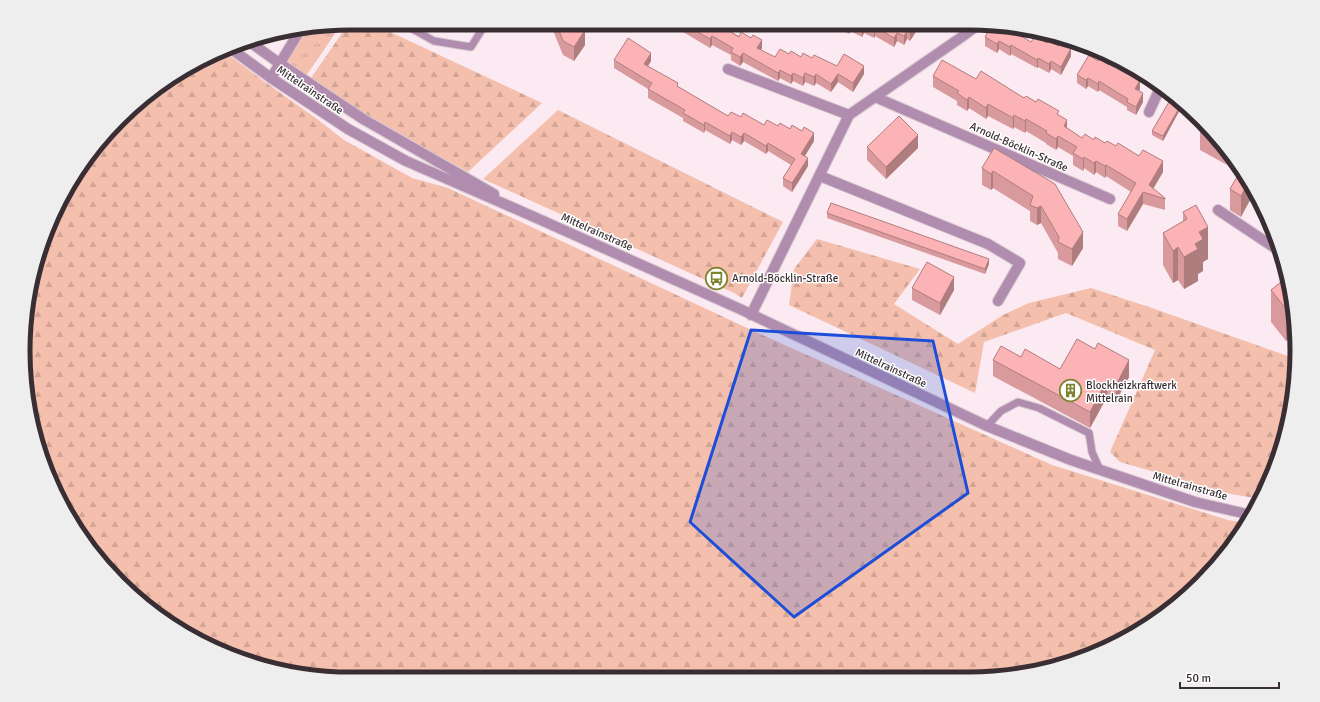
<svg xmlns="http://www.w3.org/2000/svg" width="1320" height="702" viewBox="0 0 1320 702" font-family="Signika,sans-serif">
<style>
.grass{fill:url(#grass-tufts)}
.forest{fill:url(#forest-firs)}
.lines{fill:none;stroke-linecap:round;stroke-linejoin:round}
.service-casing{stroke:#d8c8cf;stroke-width:9}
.minor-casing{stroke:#d8c8cf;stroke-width:12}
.tertiary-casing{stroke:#d8c8cf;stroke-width:12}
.service{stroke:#b08caf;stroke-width:7}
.minor{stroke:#b08caf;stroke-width:10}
.tertiary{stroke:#b08caf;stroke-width:10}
.wall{fill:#d89a9d}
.shaded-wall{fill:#b07d7f}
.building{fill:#fbb3b6;stroke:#b07d7f}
.marked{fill:#1d4ed8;fill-opacity:0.2;stroke:#1d4ed8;stroke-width:3;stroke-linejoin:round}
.labels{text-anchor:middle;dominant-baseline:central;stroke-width:3;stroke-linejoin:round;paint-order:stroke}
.street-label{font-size:11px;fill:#392e33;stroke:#fff}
.poi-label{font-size:11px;fill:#392e33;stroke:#fff;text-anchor:start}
.rim{fill:none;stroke:#392e33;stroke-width:5}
</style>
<defs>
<pattern id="grass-tufts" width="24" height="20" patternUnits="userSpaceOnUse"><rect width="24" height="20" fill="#f4bfad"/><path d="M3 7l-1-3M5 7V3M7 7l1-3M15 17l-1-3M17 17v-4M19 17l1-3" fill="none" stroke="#d2a495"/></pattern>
<pattern id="forest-firs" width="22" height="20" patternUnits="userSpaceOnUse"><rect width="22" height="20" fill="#f4bfad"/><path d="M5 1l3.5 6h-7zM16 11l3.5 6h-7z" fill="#d2a495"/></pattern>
</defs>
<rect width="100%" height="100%" fill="#fbeaf1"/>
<path class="grass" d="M341,25L306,76L285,61L306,30Z"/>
<path class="forest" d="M349,23H371L542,103L468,172L354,109L311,78Z
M225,52L265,82L317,119L344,140L412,178L448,188L745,327L1052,465L1228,520L1245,523L1216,567L1168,611L1094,654L1012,676L330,678L266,668L206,645L151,611L105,567L48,477L24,373L34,266L78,169L151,91Z
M558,110L783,222L742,298L734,293L483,179Z
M817,239L920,269L894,304L958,344L1003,315L1029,303L1091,288L1149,307L1296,359V373L1286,436L1263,496L1261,499L1231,494L1120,462L1110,452L1155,350L1066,313L984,342L975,393L789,305L794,269Z"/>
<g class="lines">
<defs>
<path id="service" d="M402,23L434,41L471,47L486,23
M987,426L1001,411L1018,402L1039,408L1089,433L1092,452L1100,470"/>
<path id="minor" d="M728,69L849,115
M271,78L299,32
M875,97L1110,199
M1149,112L1161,86
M820,176L988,244L1020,263L998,301
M1218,210L1278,250H1281
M751,315L849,115L963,36L979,24"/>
<path id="tertiary" d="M247,40L279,63L363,119L494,194
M230,48L271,78L348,129L406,161L532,216L740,309L987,426L1071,460L1195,502L1251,515"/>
</defs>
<use href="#service" class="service-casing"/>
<use href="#minor" class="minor-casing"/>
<use href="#tertiary" class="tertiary-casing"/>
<use href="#service" class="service"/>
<use href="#minor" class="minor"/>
<use href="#tertiary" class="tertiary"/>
</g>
<path class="wall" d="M430,23H447L443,30Z
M550,23H581L585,45L574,61L563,55Z
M668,23H720V26L762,48L761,50L775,57L789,54L801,57L812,58L864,74L853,92L838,82L831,92L816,83L814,86L805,82L803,86L793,81L791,84L780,78L778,81L743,62L740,66L731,60V55L712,45L710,48Z
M829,24H917V30L910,41L907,39L904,45L897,41L894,47L875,36L874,38L864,33L862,37L850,31L849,34Z
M1008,27V29L1031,42L1071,56L1061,75L1051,69L1049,73L1038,67L1037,68L1011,54L1010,56L999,49L997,53L985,46V37Z
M614,60L651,61L648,66L678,87L728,116L741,117L764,125L778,126L814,141L805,156L808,166L792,192L783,186V178L791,165L768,151L766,154L744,141L741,145L732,140L730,144L705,130L704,133L683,121V118L648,98V89L614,68Z
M1098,61L1109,65L1133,76L1140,89L1139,91L1143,102L1136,115L1127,110V107L1099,90L1098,92L1088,86L1086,89L1077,83V75Z
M933,76L976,79L1024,98L1059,115L1067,128L1082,138L1094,140L1105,143L1163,172L1153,189L1165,198V210L1143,204L1127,231L1118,226V214L1131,192L1106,176L1105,178L1096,172L1094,175L1084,168L1083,171L1073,165V156L1058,147L1056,150L1046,144V143L1026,131L1025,133L1014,127L1013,129L988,116L986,119L969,108L967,111L957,105V101L933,87Z
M1173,95L1183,104L1163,141L1152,135V131Z
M1200,129L1216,135L1253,187L1241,217L1230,210V189L1240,172L1200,150Z
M867,147L918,148L886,179L867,160Z
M994,148L1083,248L1072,266L1058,259V253L1041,223L1037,225L1030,221V211L993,188L991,190L982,185V168Z
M1183,212L1208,259L1203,262V271L1198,274V281L1184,289L1178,280L1173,283L1163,265V233L1183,221Z
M827,213L989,264L985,274L827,218Z
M1286,275L1294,308L1295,340L1292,336L1286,341L1271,322V290L1286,278Z
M912,288L954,290L940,315L912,300Z
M993,360L1060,369L1129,377L1116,401L1107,397L1090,428L993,376Z"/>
<path class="shaded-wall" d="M445,23H447L443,30V26Z
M850,24V31L849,34V26Z
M864,24V33L862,37V29Z
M915,24H917V30L910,41V33Z
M875,27V36L874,38V29Z
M585,30V45L574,61V47Z
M907,31V39L904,45V36Z
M897,33V41L894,47V38Z
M712,36V45L710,48V39Z
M762,40V48L757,56V48Z
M999,41V49L997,53V44Z
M1011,45V54L1010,56V47Z
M1071,48V56L1061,75V67Z
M651,53V61L644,72V64Z
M743,53V62L740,66V57Z
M1038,58V67L1037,68V60Z
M1051,61V69L1049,73V64Z
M864,66V74L853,92V83Z
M780,70V78L778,81V73Z
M793,73V81L791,84V76Z
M805,73V82L803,86V78Z
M816,74V83L814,86V77Z
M838,74V82L831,92V84Z
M1088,78V86L1086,89V80Z
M1140,80V89L1135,97V89Z
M1099,81V90L1098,92V84Z
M1143,93V102L1136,115V107Z
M969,97V108L967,111V100Z
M1182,103L1183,104L1163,141V136Z
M988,104V116L986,119V108Z
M1014,115V127L1013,129V118Z
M1026,119V131L1025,133V121Z
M1067,120V132L1064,126Z
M705,122V130L704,133V125Z
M732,132V140L730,144V136Z
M744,133V141L741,145V137Z
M814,133V141L801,162V154Z
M918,135V148L886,179V167Z
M1058,136V147L1056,150V139Z
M768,143V151L766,154V146Z
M1084,157V168L1083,171V159Z
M808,158V166L792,192V183Z
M1096,161V172L1094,175V163Z
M1163,161V172L1150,194L1149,185Z
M1106,165V176L1105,178V166Z
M993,171V188L991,190V174Z
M1249,181L1253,187L1255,191L1241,217V196Z
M1143,192V204L1127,231V219Z
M1041,206V223L1037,225V208Z
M1208,227V259L1203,262V271L1198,274V281L1184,289V257L1195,244L1199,232Z
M1083,232V248L1072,266V249Z
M1178,247V280L1173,283V251Z
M989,259V264L985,274V269Z
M954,277V290L940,315V303Z
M1292,304V336L1286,341V309Z
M1129,360V377L1116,401V385Z
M1107,380V397L1090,428V412Z"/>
<path class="building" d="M438,23H445L443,26Z
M556,23H581L585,30L574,47L563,41Z
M682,23H720L719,25L739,37L741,32L751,38L753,35L762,40L757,48L775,57L780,49L789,54L791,51L801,57L803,53L812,58L814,55L837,66L844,54L864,66L853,83L838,74L831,84L816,74L814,77L805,73L803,78L793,73L791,76L780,70L778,73L743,53L740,57L731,52L733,48L712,36L710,39Z
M852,24H915L910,33L907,31L904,36L897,33L894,38L875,27L874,29L864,24L862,29Z
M992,24L1006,26V27L1031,42L1035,36L1047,43L1048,40L1058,46L1060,42L1071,48L1061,67L1051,61L1049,64L1038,58L1037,60L1011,45L1010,47L999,41L997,44L985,37Z
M628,38L651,53L644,64L678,83L677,86L728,116L731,112L741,117L743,113L764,125L767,120L778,126L780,123L790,129L792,125L802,131L804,127L814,133L801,154L808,158L792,183L783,178L795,159L768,143L766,146L744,133L741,137L732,132L730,136L705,122L704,125L683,113L685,110L648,89L652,83L614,60Z
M1089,55L1098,61L1099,59L1109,65L1111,62L1121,68L1122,65L1133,71L1131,75L1140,80L1135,89L1143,93L1136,107L1127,102L1128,99L1099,81L1098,84L1088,78L1086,80L1077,75Z
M942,60L976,79L981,71L1024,98L1026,96L1036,102L1038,99L1059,111L1057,114L1067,120L1064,126L1082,138L1085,134L1094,140L1095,137L1105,143L1107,141L1116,146L1118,143L1139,156L1143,150L1163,161L1149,185L1165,198V199L1143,192L1127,219L1118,214L1136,183L1106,165L1105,166L1096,161L1094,163L1084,157L1083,159L1073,153L1077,147L1058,136L1056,139L1046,133L1047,131L1026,119L1025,121L1014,115L1013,118L988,104L986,108L969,97L967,100L957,93L959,91L933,76Z
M1173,95L1182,103L1163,136L1152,131Z
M899,116L918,135L886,167L867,147Z
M1204,123L1216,135L1219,139L1200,129Z
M994,148L1055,184L1083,232L1072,249L1058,242L1059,237L1041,206L1037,208L1030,205L1033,196L993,171L991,174L982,168Z
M1241,170L1249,181L1241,196L1230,189Z
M831,203L989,259L985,269L827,213Z
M1196,205L1208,227L1199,232L1203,239L1195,244L1198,249L1184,257L1178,247L1173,251L1163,233L1187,219L1183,212Z
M927,262L954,277L940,303L912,288Z
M1287,277L1294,306L1292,304L1286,309L1271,290Z
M1077,339L1095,349L1098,343L1129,360L1116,385L1107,380L1090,412L993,360L1001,346L1021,357L1025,349L1060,369Z"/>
<path class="marked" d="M751,330L933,341L968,493L794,617L690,522Z"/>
<defs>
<symbol id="bus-ring" viewBox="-11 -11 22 22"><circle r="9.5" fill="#fff" stroke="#7e832e" stroke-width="1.5"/><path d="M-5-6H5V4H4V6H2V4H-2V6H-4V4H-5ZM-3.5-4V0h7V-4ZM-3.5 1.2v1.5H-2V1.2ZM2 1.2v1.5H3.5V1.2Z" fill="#7e832e"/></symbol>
<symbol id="building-ring" viewBox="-11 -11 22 22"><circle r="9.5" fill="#fff" stroke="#7e832e" stroke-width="1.5"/><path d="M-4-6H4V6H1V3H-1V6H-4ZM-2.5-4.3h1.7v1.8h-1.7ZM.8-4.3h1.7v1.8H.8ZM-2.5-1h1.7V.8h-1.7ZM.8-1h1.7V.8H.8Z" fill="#7e832e"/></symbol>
</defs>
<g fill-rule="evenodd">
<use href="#bus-ring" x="704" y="266" width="25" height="25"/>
<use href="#building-ring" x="1058" y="378" width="25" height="25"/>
</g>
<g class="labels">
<g class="street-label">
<text transform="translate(310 90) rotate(34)">Mittelrainstraße</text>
<text transform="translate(1019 147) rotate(24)">Arnold-Böcklin-Straße</text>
<text transform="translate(597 232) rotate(24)">Mittelrainstraße</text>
<text transform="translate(891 368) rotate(25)">Mittelrainstraße</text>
<text transform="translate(1190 486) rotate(16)">Mittelrainstraße</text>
</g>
<g class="poi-label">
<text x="732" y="278">Arnold-Böcklin-Straße</text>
<text x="1086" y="385">Blockheizkraftwerk<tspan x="1086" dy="13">Mittelrain</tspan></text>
</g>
</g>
<path d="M0 0H1320V702H0ZM351 30H969A321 321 0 0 1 1290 351V351A321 321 0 0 1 969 672H351A321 321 0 0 1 30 351V351A321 321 0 0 1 351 30Z" fill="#efeeef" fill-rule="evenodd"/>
<path class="rim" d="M351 30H969A321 321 0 0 1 1290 351V351A321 321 0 0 1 969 672H351A321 321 0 0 1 30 351V351A321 321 0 0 1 351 30Z"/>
<path d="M1180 682v6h99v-6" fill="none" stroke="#392e33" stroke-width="2"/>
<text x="1186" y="682" font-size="12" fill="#392e33" stroke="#ffffff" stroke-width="3" paint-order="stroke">50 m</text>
</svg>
